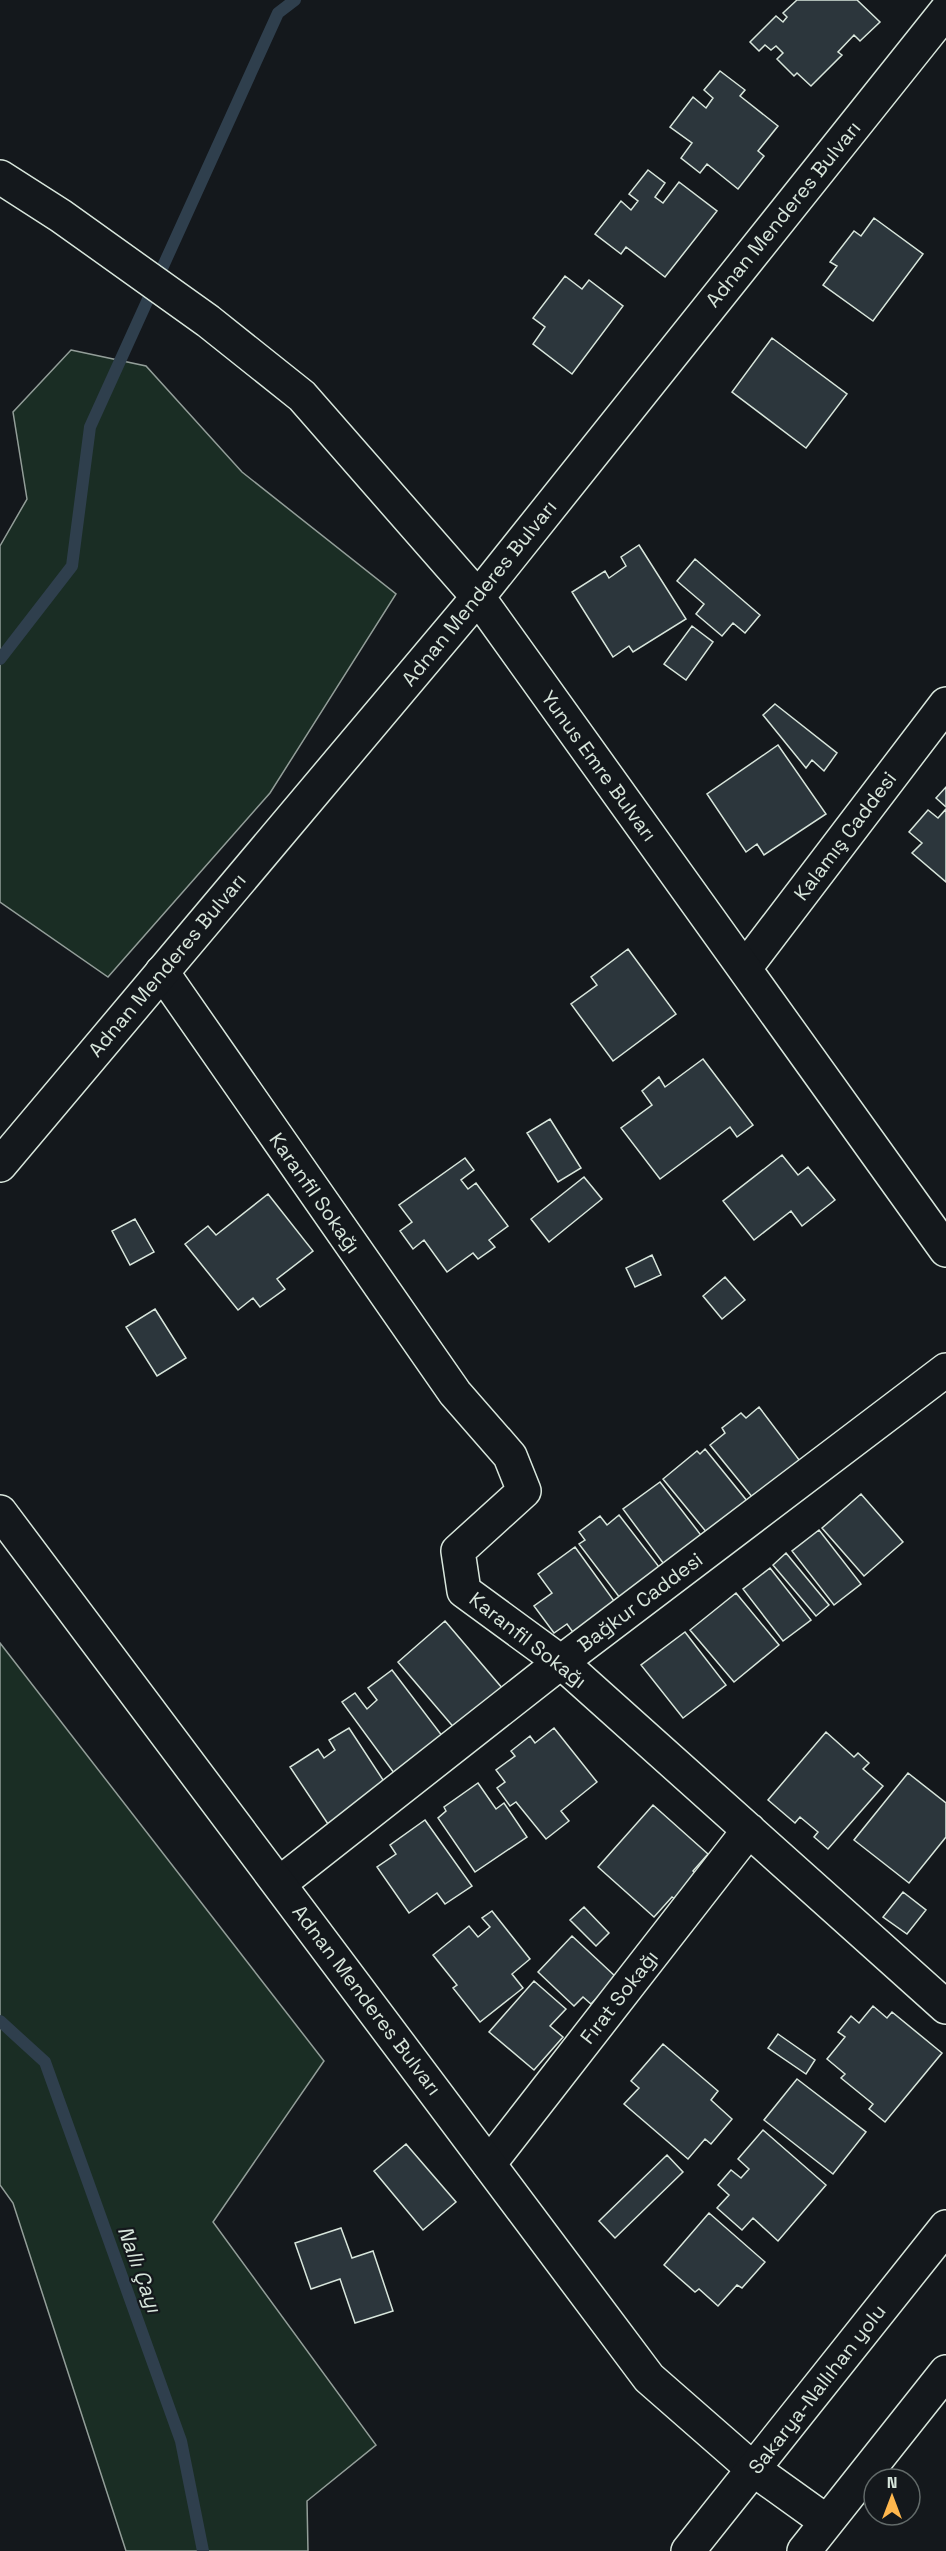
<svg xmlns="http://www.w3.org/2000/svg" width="946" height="2551" viewBox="0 0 946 2551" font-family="'Space Grotesk',sans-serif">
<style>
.green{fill:#1a2d24;stroke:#939e99;stroke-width:1.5}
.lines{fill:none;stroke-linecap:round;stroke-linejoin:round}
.stream{stroke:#2f3f4d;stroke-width:12}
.building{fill:#2c363c;stroke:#d8e6dc;stroke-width:1.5}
.street-casing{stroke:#d8e6dc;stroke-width:36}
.secondary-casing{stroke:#d8e6dc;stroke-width:36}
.primary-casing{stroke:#d8e6dc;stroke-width:36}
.street{stroke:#14181c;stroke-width:33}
.secondary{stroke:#14181c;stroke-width:33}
.primary{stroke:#14181c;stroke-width:33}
.labels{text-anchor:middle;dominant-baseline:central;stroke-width:4.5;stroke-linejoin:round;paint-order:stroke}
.street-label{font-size:20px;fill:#d8e6dc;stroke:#14181c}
.water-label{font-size:21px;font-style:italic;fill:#d8e6dc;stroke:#14181c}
</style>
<rect width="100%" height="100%" fill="#14181c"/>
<path class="green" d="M71,350L146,366L242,472L396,594L270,793L108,977L0,902V546L27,499L13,412Z
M0,1643L324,2061L213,2222L376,2445L307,2501L308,2551H126L13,2203L0,2185Z"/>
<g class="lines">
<path class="stream" d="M0,659L72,566L90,427L278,13L295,0
M0,2021L45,2062L181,2441L203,2551"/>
</g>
<path class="building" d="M797,0H857L880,22L860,41L854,35L838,52L842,55L811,86L797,73L794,76L777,59L783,53L776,46L771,50L765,45L759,51L750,42L776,16L783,22L787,17L783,13Z
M720,71L745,90L740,96L778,126L758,151L764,156L738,189L707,164L700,173L681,158L692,143L670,127L693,97L706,108L713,98L704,90Z
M648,170L665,183L655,197L663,203L679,182L717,211L665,277L626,247L621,254L595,234L621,201L631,210L638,201L629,194Z
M874,218L923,254L873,321L823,285L837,266L830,262L854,231L861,236Z
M565,276L582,289L589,280L623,306L572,374L533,344L545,327L533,318Z
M772,338L847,394L806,448L732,392Z
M639,545L686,619L633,652L629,646L613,657L572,592L605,571L609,578L626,566L621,557Z
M695,559L760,615L745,633L733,623L722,636L696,614L704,604L677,581Z
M692,626L713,642L686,680L664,664Z
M775,704L837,753L824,771L812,760L806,768L763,715Z
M778,745L826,814L764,855L757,844L746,852L707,794Z
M946,787V807L936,798Z
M946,809V882L912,853L922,843L909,832L928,810L938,818Z
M628,949L676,1014L613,1061L571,1004L597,985L591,977Z
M703,1059L753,1125L737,1137L730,1127L660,1179L621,1128L652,1105L642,1091L659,1077L665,1087Z
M550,1119L581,1168L558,1182L527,1133Z
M782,1155L798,1175L808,1167L835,1200L802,1226L791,1211L754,1240L723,1201Z
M465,1158L474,1170L461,1180L468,1189L476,1183L508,1226L489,1240L495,1247L478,1259L473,1253L447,1272L424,1240L413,1249L400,1231L412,1222L399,1205Z
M584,1177L602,1199L549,1242L531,1219Z
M268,1194L313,1251L277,1279L285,1289L260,1307L253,1298L238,1310L185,1244L208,1226L216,1235Z
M135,1219L154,1252L130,1265L112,1231Z
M652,1255L661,1275L635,1287L626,1268Z
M725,1277L745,1300L722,1319L703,1296Z
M155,1309L186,1358L157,1376L126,1327Z
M759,1407L800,1461L753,1498L710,1445L725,1433L722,1428L741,1413L746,1418Z
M705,1449L752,1507L712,1539L663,1479L697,1451L700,1454Z
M660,1482L707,1543L669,1571L623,1509Z
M861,1494L903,1542L864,1576L822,1528Z
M619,1515L663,1572L623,1602L579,1544L585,1540L579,1532L600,1516L607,1525Z
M819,1530L861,1584L834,1605L792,1551Z
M575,1547L617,1605L575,1635L567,1624L554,1633L534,1606L552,1593L538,1574Z
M786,1553L829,1605L816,1616L773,1565Z
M770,1568L811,1620L783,1641L743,1589Z
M736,1593L779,1645L734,1682L690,1630Z
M445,1621L503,1689L456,1730L398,1662Z
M685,1632L726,1685L683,1718L641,1665Z
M392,1670L443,1737L394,1773L342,1702L355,1693L367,1709L377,1700L368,1688Z
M349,1728L387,1786L328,1824L290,1767L318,1749L324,1758L335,1750L329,1740Z
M554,1728L597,1782L561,1811L569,1821L546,1839L516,1802L510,1806L497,1788L505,1782L496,1770L515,1756L511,1751L530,1736L535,1743Z
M826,1732L854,1757L858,1753L869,1763L863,1769L883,1786L828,1849L814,1837L818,1832L800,1817L795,1823L768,1800Z
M908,1773L946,1803V1837L909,1883L854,1840Z
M478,1783L496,1809L504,1803L527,1837L475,1872L438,1818L446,1811L444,1807Z
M653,1805L708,1854L693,1871L701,1879L679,1902L672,1897L654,1917L598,1867Z
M425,1820L472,1886L445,1904L437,1893L409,1913L377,1867L396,1854L390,1845Z
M903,1892L926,1910L907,1934L883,1917Z
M584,1907L609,1933L596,1946L570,1920Z
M492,1911L530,1959L512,1974L523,1988L480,2022L453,1988L457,1985L433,1955L469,1926L478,1937L490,1927L482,1918Z
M572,1936L616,1977L591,2004L583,1997L574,2006L538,1972Z
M534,1981L566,2009L550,2026L563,2037L534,2070L489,2032Z
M873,2006L887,2018L892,2012L942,2053L885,2122L869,2109L873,2104L841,2078L845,2074L827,2059L845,2037L838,2032L851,2016L859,2023Z
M778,2034L815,2060L806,2074L768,2048Z
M663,2044L718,2091L711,2100L732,2119L711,2144L705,2139L688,2159L624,2104L639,2088L631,2081Z
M797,2079L866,2132L833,2174L764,2120Z
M763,2130L826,2185L778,2241L753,2218L742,2230L717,2208L729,2195L718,2185L731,2170L741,2178L749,2169L738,2159Z
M406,2144L456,2202L423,2230L374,2171Z
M667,2155L683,2172L615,2238L599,2221Z
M709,2213L765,2262L742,2288L737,2285L718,2306L699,2289L695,2292L664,2265Z
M341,2228L352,2258L373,2251L393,2311L355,2323L340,2279L311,2289L295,2243Z"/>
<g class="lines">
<defs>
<path id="street" d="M745,968L946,704
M162,972L455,1393L510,1456L524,1491L458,1551L464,1591L561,1662L946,2007
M280,1883L561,1662L946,1370
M489,2164L749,1830"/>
<path id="secondary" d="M0,177L61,216L208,321L302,396L478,597L946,1250
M0,1165L478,597L946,11
M0,1512L649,2378L753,2469"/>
<path id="primary" d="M753,2469L827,2522
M688,2551L946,2227
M804,2551L946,2372"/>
</defs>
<use href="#street" class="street-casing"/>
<use href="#secondary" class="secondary-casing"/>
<use href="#primary" class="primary-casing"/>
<use href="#street" class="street"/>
<use href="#secondary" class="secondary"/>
<use href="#primary" class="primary"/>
</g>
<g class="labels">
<g class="street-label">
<text transform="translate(783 214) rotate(-51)">Adnan Menderes Bulvarı</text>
<text transform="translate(479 593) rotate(-51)">Adnan Menderes Bulvarı</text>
<text transform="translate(599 766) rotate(54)">Yunus Emre Bulvarı</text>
<text transform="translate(845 836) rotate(-53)">Kalamış Caddesi</text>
<text transform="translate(167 965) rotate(-50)">Adnan Menderes Bulvarı</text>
<text transform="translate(315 1193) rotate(55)">Karanfil Sokağı</text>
<text transform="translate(640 1602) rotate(-37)">Bağkur Caddesi</text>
<text transform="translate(528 1640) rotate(38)">Karanfil Sokağı</text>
<text transform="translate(619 1997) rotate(-52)">Fırat Sokağı</text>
<text transform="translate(367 2000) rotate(53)">Adnan Menderes Bulvarı</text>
<text transform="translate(817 2389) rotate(-52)">Sakarya-Nallıhan yolu</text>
</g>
<g class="water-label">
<text transform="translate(140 2269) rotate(70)">Nallı Çayı</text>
</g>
</g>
<g transform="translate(892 2497)"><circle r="28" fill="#14181c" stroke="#626a69" stroke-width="1.5"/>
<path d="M0-4.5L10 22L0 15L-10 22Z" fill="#ffb74d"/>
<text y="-9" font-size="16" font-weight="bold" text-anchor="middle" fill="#d8e6dc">N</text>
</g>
</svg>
